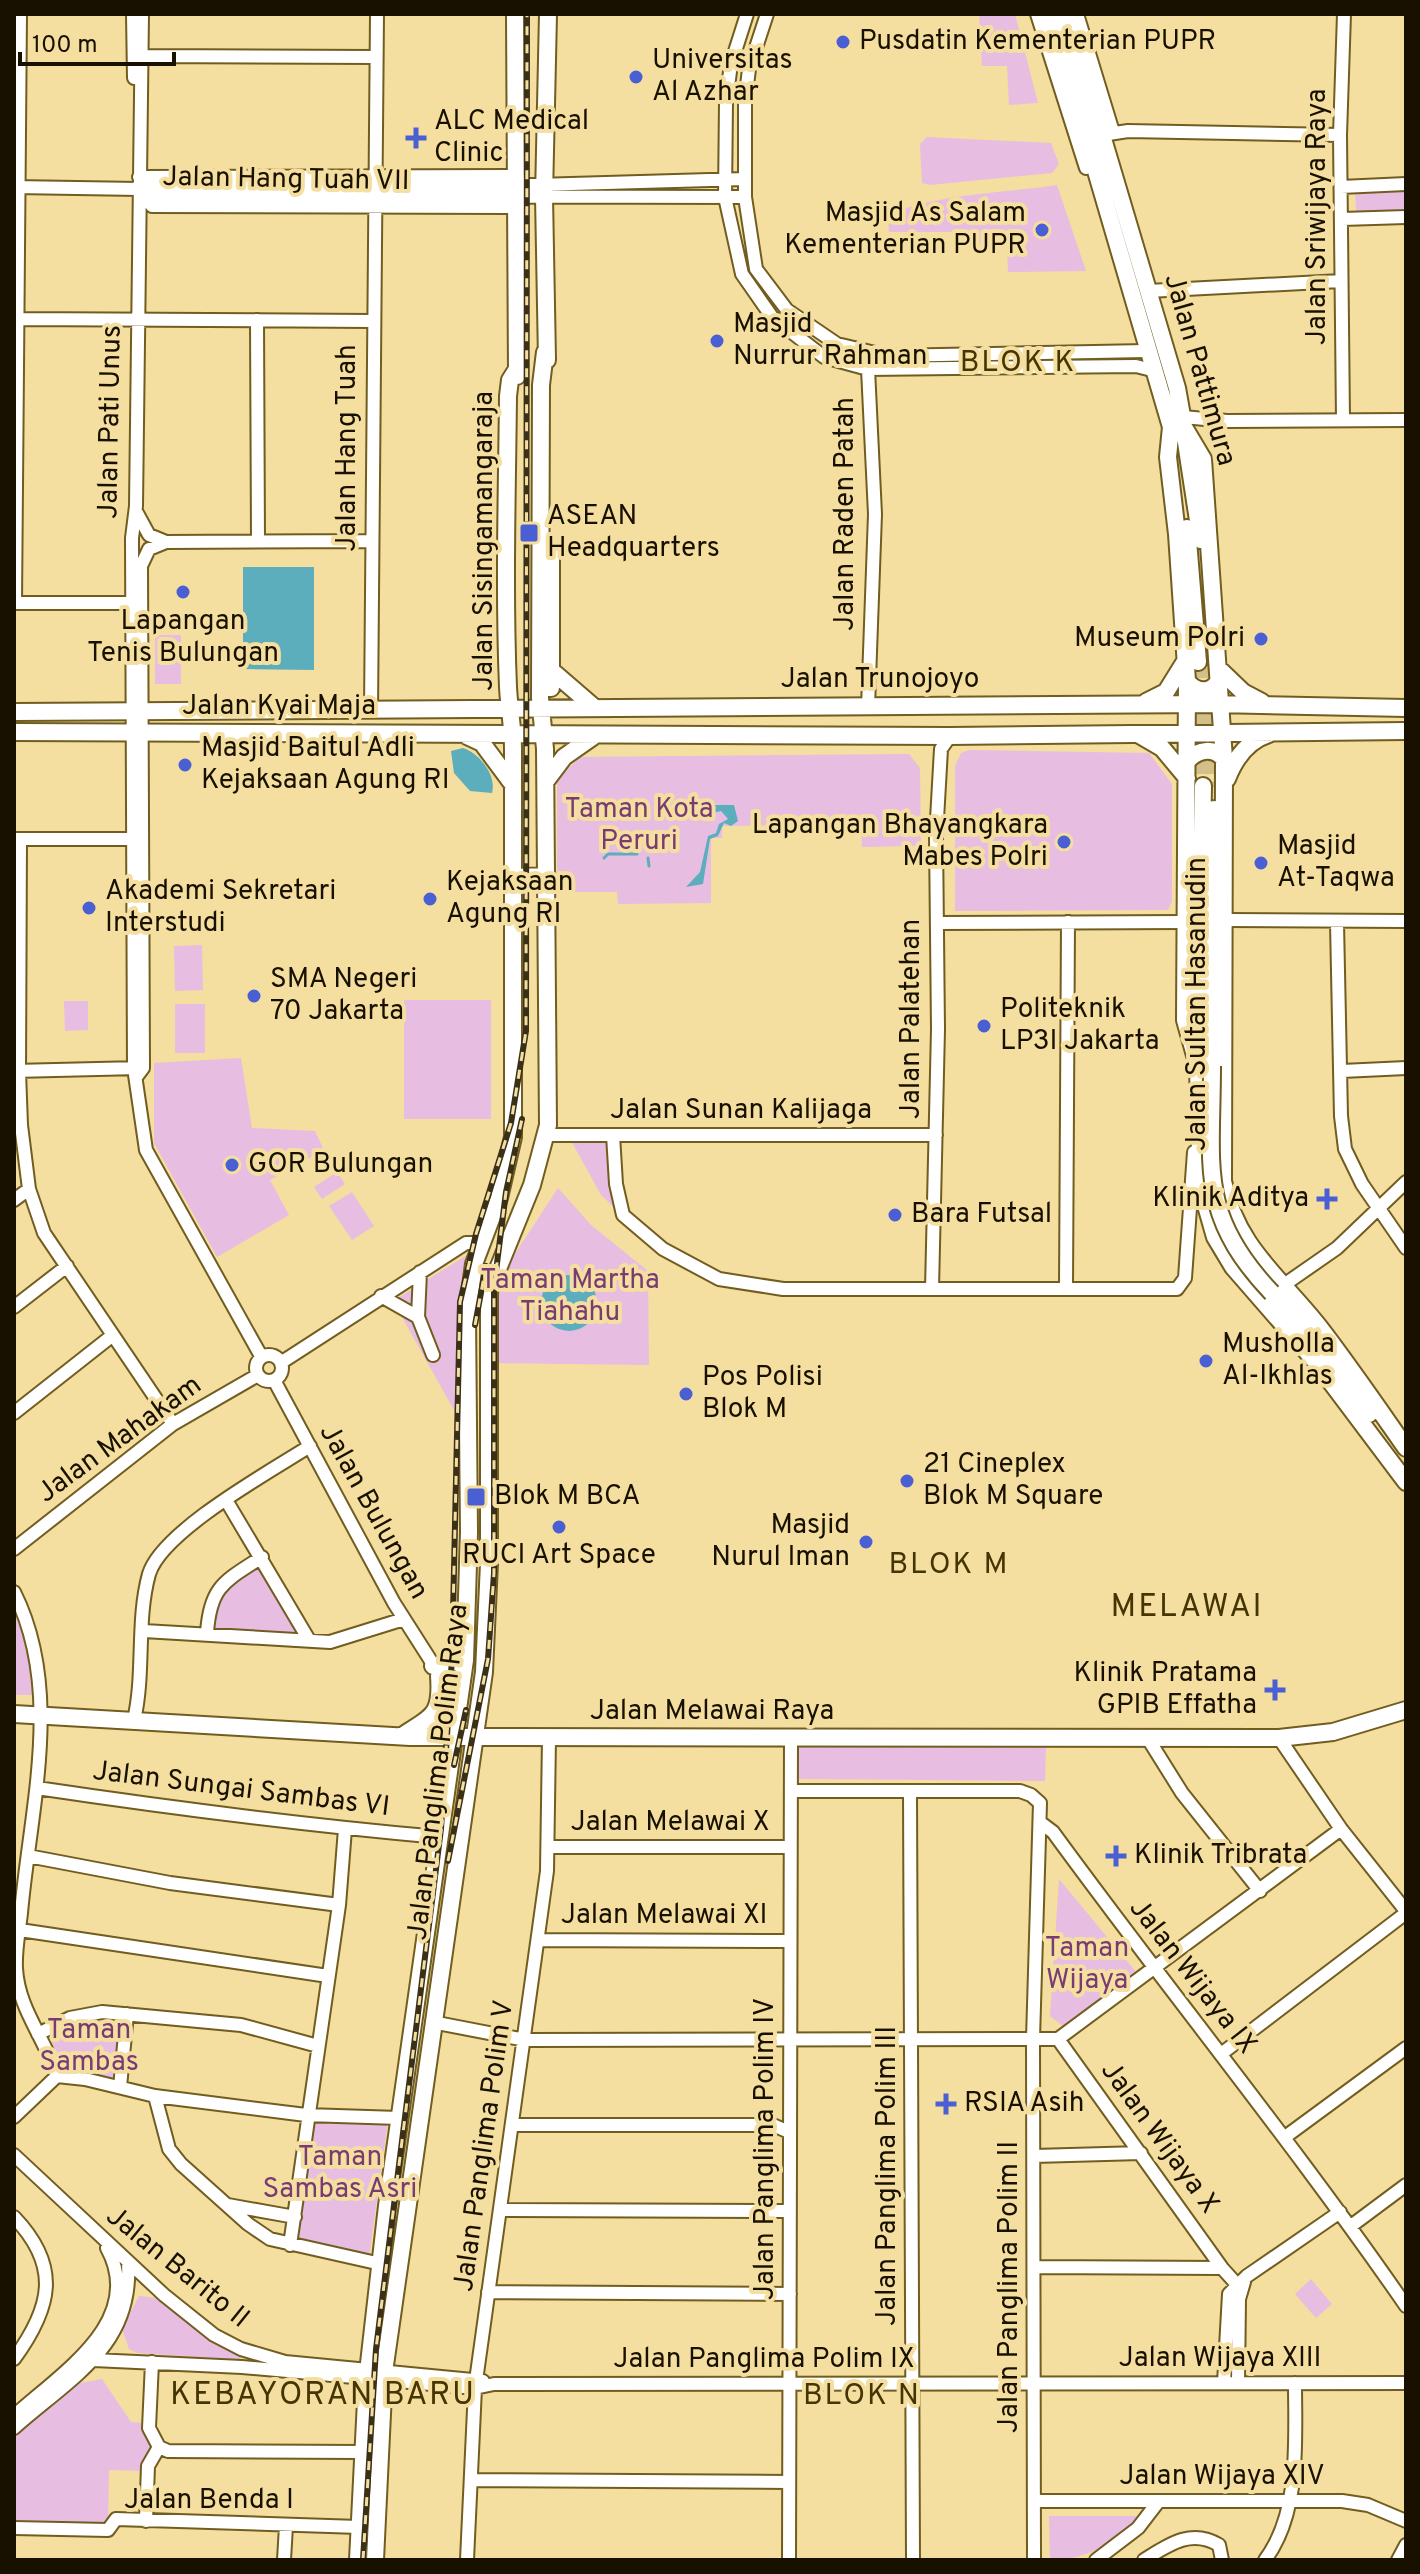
<svg xmlns="http://www.w3.org/2000/svg" width="1420" height="2574" viewBox="0 0 1420 2574" font-family="Overpass,sans-serif">
<style>
.green{fill:#e8bde2}
.water{fill:#5caebd}
.lines{fill:none;stroke-linecap:round;stroke-linejoin:round}
.stream{stroke:#5caebd;stroke-width:3}
.major-tunnel{stroke:#d3bf88;stroke-width:16;stroke-dasharray:16 8;stroke-linecap:butt}
.minor-casing{stroke:#715d1f;stroke-width:16}
.major-casing{stroke:#715d1f;stroke-width:20}
.minor{stroke:#fff;stroke-width:12}
.major{stroke:#fff;stroke-width:16}
.rail-casing{stroke:#3a3018;stroke-width:6}
.rail{stroke:#f4dea0;stroke-width:3;stroke-dasharray:9;stroke-linecap:butt}
.major-bridge-casing{stroke:#715d1f;stroke-width:20;stroke-linecap:butt}
.major-bridge{stroke:#fff;stroke-width:16}
.poi-dot{fill:#495fd3;stroke:#f4dea0;stroke-width:3}
.labels{text-anchor:middle;dominant-baseline:central;stroke-width:8;stroke-linejoin:round;paint-order:stroke}
.poi-label{font-size:28px;fill:#191100;stroke:#f4dea0;text-anchor:start}
.street-label{font-size:28px;fill:#191100;stroke:#f4dea0}
.park-label{font-size:28px;fill:#783b72;stroke:#f4dea0}
.neighbourhood-label{font-size:30px;letter-spacing:2px;fill:#443503;stroke:#f4dea0}
.quarter-label{font-size:32px;letter-spacing:2px;fill:#443503;stroke:#f4dea0}
</style>
<rect width="100%" height="100%" fill="#f4dea0"/>
<path class="green" d="M979,14H1015L1038,103L1009,105L1007,66H982Z
M927,137L1051,143L1059,164L1052,173L930,185L922,183L920,144Z
M1057,185L1086,271L1008,272L1007,245H971L970,232H889L888,215C937,194 1003,193 1057,185Z
M1355,187H1406V212H1356Z
M155,635H181V684H155Z
M969,750L1149,753L1172,784V901L1168,910L955,911V766L961,753Z
M909,754L920,768L921,846L862,847L861,824L722,826V838H711V903L618,904L617,892H557V780L580,757Z
M202,945L203,990L175,991L174,946Z
M404,1000H491V1119H404Z
M64,1001H88V1030L65,1031Z
M175,1004H205V1053H175Z
M241,1058L252,1128L315,1131L324,1150L270,1180L289,1215L217,1257L154,1143V1063Z
M569,1137L616,1139L619,1212L601,1195Z
M337,1172L345,1184L322,1199L314,1187Z
M558,1188L591,1225L648,1271L649,1365L496,1363L494,1296L505,1269Z
M352,1192L374,1226L352,1240L329,1206Z
M475,1250L459,1304L460,1421L393,1301Z
M261,1564L302,1633L213,1631C211,1591 230,1583 261,1564Z
M14,1612L27,1641L32,1695H14Z
M797,1745L1046,1747L1045,1781L797,1779Z
M1059,1879L1137,1973L1064,2027L1050,2016Z
M117,2017L118,2080L63,2072L48,2030L75,2019Z
M305,2119L388,2121L369,2258L295,2241Z
M1311,2279L1332,2304L1316,2318L1295,2294Z
M139,2296L158,2298L202,2334L240,2356V2360L137,2353L129,2349L122,2329Z
M102,2379L131,2422L143,2423L153,2448L145,2471L109,2470L108,2524L104,2529L14,2523V2436L74,2384Z
M1049,2516H1146C1118,2541 1088,2560 1050,2560Z"/>
<path class="water" d="M243,567H314V670L243,669Z
M463,748C479,753 497,775 492,793L470,791L454,773L451,751Z
M714,805H734L738,821L731,826L724,823L718,836L710,839L703,884L686,887L700,872L708,836L716,833L719,824L728,819L721,811L709,814L708,807Z
M541 1303a28 28 0 1 1 56 0a28 28 0 1 1-56 0Z"/>
<g class="lines">
<path class="stream" d="M604,858L608,854H637
M648,858L649,866"/>
<path class="major-tunnel" d="M1198,662L1203,786
M1209,662L1214,787"/>
<defs>
<path id="minor" d="M133,14L134,78
M142,14L136,506L132,538L134,1068L146,1150L261,1356
M747,14L731,64L726,102L725,197L742,274L772,317L824,357L868,369L1136,366L1152,370
M767,14L749,69L745,102V197L756,269L787,310L837,344L888,356L1146,351
M1037,14L1086,168
M1077,14L1113,132
M143,56L376,57
M1102,135L1128,131L1340,135
M139,177L515,176L521,181
M139,185H536L745,179
M14,187L139,189L156,196L745,197
M1341,187L1406,184
M141,192L152,206L515,207L520,201
M1342,219L1406,217
M1148,291L1341,281
M16,319L373,321
M257,320L258,541
M868,369L875,514L868,707
M1183,417L1227,421L1406,420
M1343,419L1340,135L1344,14
M137,513L149,535L166,542L371,541
M14,603H139
M15,603L20,14
M371,711L377,14
M14,839H133
M20,839L19,1072L21,1125L29,1189L44,1233L173,1424
M1226,920L1406,921
M937,923L1185,922
M1337,923L1341,1116L1345,1149L1362,1184L1406,1248
M14,1071L139,1068
M1342,1071L1406,1068
M137,1076L143,1068L141,566L149,549L166,542
M546,1135H936
M613,1135L616,1184L623,1215L663,1249L719,1279L783,1289H1177L1185,1278L1194,1152
M14,1200L29,1189
M420,1272L418,1317L433,1355
M1066,1288L1068,922
M932,1289L938,1029L936,837L941,749L950,736
M1278,1289L1337,1248L1406,1182
M381,1296L418,1317
M14,1307L67,1266
M256 1368a13 13 0 1 1 26 0a13 13 0 1 1-26 0Z
M282,1362L466,1243H480
M274,1380L394,1603L459,1705
M14,1413L113,1335
M226,1500L309,1640
M14,1549L173,1424L258,1375
M14,1592C64,1691 30,1809 21,1913C19,1931 15,1950 16,1968C18,2009 45,2038 57,2076
M144,1631L330,1642L404,1619
M207,1633C210,1586 225,1581 262,1557
M134,1720C145,1673 136,1621 149,1574C162,1531 271,1471 310,1446
M1147,1737L1182,1793L1260,1891
M1279,1738L1341,1829L1406,1911
M37,1788C171,1808 304,1825 439,1837
M791,1791H1020L1031,1795L1040,1803L1033,2039L1034,2560
M910,1791L913,2560
M1041,1823L1053,1832C1169,1991 1294,2144 1406,2306
M549,1847H790
M28,1856L170,1883L339,1905
M20,1930L328,1976
M538,1940L790,1941
M432,2022L525,2040L1058,2039L1222,2268L1241,2289
M38,2034L70,2018L102,2012L241,2025L318,2046
M1058,2039L1341,1829
M1221,2054L1406,1913
M120,2087L127,2014
M155,2096L169,2149L181,2164L248,2224L270,2239L381,2264
M14,2117L57,2076L85,2079L155,2096L306,2115L399,2118
M513,2125H773L789,2132
M1285,2137L1406,2048
M14,2155L164,2295L214,2335L241,2349L285,2362L483,2381
M1034,2156L1141,2153
M228,2205L295,2217
M500,2210L790,2211
M14,2217C61,2266 52,2307 14,2359
M1351,2226L1406,2185
M290,2245L339,1905L345,1829
M1034,2267L1222,2268
M488,2292L790,2294
M94,2360L242,2367L475,2388L494,2384L1406,2383
M152,2362L149,2428L159,2447L168,2451L363,2452
M1224,2383L1229,2294L1247,2276L1340,2212
M1238,2383L1239,2299L1244,2282
M14,2416C61,2373 147,2321 107,2248
M14,2428C70,2378 133,2347 128,2263
M472,2480L789,2482
M1034,2501H1342L1368,2505L1406,2521
M146,2521L148,2466L159,2447
M14,2528L108,2530L116,2519L359,2527
M284,2560L286,2526
M467,2560L475,2388L547,1871L549,1738
M789,2560L791,1738
M1096,2560L1138,2528L1158,2502
M1144,2560C1168,2545 1191,2528 1219,2545L1222,2560
M1265,2560C1301,2512 1295,2440 1295,2383
M1398,2560L1406,2545"/>
<path id="major" d="M515,14L517,376
M1050,14L1171,427L1168,457L1177,534L1187,681L1185,1020L1198,1066L1201,1188L1215,1237L1233,1267L1315,1361L1406,1482
M1066,14L1177,388L1184,427L1203,459L1224,759L1223,1181C1236,1247 1280,1277 1320,1328C1350,1367 1378,1408 1406,1448
M547,360L544,196L548,14
M1184,429L1201,540
M1187,528L1198,662
M1219,669L1243,692L1262,702
M551,670L595,708
M1187,681C1196,693 1212,694 1219,680
M551,688V555
M1146,702L1166,692L1184,663
M14,712L1216,704L1406,708
M14,732L950,736L1406,731
M1138,734L1162,748L1187,778
M467,736L482,743L511,782
M1188,760C1199,749 1214,747 1224,759
M1227,779C1235,758 1247,741 1269,734
M546,781L564,757L594,736
M513,877L547,876
M1198,1049L1203,786
M1212,1066L1214,809
M1272,1293L1369,1414
M433,1666L465,1660
M14,1714L410,1737L1279,1738L1333,1732L1406,1710
M402,1736C432,1716 442,1716 439,1676
M358,2560L367,2381L387,2206L465,1660L469,1532L467,1316L474,1264L499,1198L513,1137V749C513,727 509,708 508,687C504,591 507,493 508,396L510,380L517,369
M375,2560L384,2372L484,1672L489,1563V1291L532,1185L548,1125L545,749L540,698L541,385L545,352"/>
</defs>
<use href="#minor" class="minor-casing"/>
<use href="#major" class="major-casing"/>
<use href="#minor" class="minor"/>
<use href="#major" class="major"/>
<defs>
<path id="rail" d="M475,1325L486,1266
M454,1765L466,1710
M448,1861L488,1659L494,1573V1287L506,1192L522,1119
M363,2560L376,2349L441,1829L452,1658L460,1302L476,1234L511,1123L526,1031L527,14"/>
</defs>
<use href="#rail" class="rail-casing"/>
<use href="#rail" class="rail"/>
<defs>
<path id="major-bridge" d="M1212,1066C1212,1167 1197,1214 1272,1293"/>
</defs>
<use href="#major-bridge" class="major-bridge-casing"/>
<use href="#major-bridge" class="major-bridge"/>
</g>
<g class="poi-dot">
<circle cx="843" cy="42" r="8"/>
<circle cx="636" cy="77" r="8"/>
<path d="M412 126h8v8h8v8h-8v8h-8v-8h-8v-8h8z"/>
<circle cx="1042" cy="230" r="8"/>
<circle cx="717" cy="341" r="8"/>
<rect x="519" y="523" width="20" height="20" rx="4"/>
<circle cx="183" cy="592" r="8"/>
<circle cx="1261" cy="639" r="8"/>
<circle cx="185" cy="765" r="8"/>
<circle cx="1064" cy="842" r="8"/>
<circle cx="1261" cy="863" r="8"/>
<circle cx="430" cy="899" r="8"/>
<circle cx="89" cy="908" r="8"/>
<circle cx="254" cy="996" r="8"/>
<circle cx="984" cy="1026" r="8"/>
<circle cx="232" cy="1165" r="8"/>
<path d="M1323 1187h8v8h8v8h-8v8h-8v-8h-8v-8h8z"/>
<circle cx="895" cy="1215" r="8"/>
<circle cx="1206" cy="1361" r="8"/>
<circle cx="686" cy="1394" r="8"/>
<circle cx="907" cy="1481" r="8"/>
<rect x="466" y="1487" width="20" height="20" rx="4"/>
<circle cx="559" cy="1527" r="8"/>
<circle cx="866" cy="1542" r="8"/>
<path d="M1271 1678h8v8h8v8h-8v8h-8v-8h-8v-8h8z"/>
<path d="M1112 1844h8v8h8v8h-8v8h-8v-8h-8v-8h8z"/>
<path d="M942 2092h8v8h8v8h-8v8h-8v-8h-8v-8h8z"/>
</g>
<g class="labels">
<g class="poi-label">
<text x="859" y="42">Pusdatin Kementerian PUPR</text>
<text x="652" y="61">Universitas<tspan x="652" dy="32">Al Azhar</tspan></text>
<text x="434" y="122">ALC Medical<tspan x="434" dy="32">Clinic</tspan></text>
<text x="1026" y="214" text-anchor="end">Masjid As Salam<tspan x="1026" dy="32">Kementerian PUPR</tspan></text>
<text x="733" y="325">Masjid<tspan x="733" dy="32">Nurrur Rahman</tspan></text>
<text x="547" y="517">ASEAN<tspan x="547" dy="32">Headquarters</tspan></text>
<text x="183" y="622" text-anchor="middle">Lapangan<tspan x="183" dy="32">Tenis Bulungan</tspan></text>
<text x="1245" y="639" text-anchor="end">Museum Polri</text>
<text x="201" y="749">Masjid Baitul Adli<tspan x="201" dy="32">Kejaksaan Agung RI</tspan></text>
<text x="1048" y="826" text-anchor="end">Lapangan Bhayangkara<tspan x="1048" dy="32">Mabes Polri</tspan></text>
<text x="1277" y="847">Masjid<tspan x="1277" dy="32">At-Taqwa</tspan></text>
<text x="446" y="883">Kejaksaan<tspan x="446" dy="32">Agung RI</tspan></text>
<text x="105" y="892">Akademi Sekretari<tspan x="105" dy="32">Interstudi</tspan></text>
<text x="270" y="980">SMA Negeri<tspan x="270" dy="32">70 Jakarta</tspan></text>
<text x="1000" y="1010">Politeknik<tspan x="1000" dy="32">LP3I Jakarta</tspan></text>
<text x="248" y="1165">GOR Bulungan</text>
<text x="1309" y="1199" text-anchor="end">Klinik Aditya</text>
<text x="911" y="1215">Bara Futsal</text>
<text x="1222" y="1345">Musholla<tspan x="1222" dy="32">Al-Ikhlas</tspan></text>
<text x="702" y="1378">Pos Polisi<tspan x="702" dy="32">Blok M</tspan></text>
<text x="923" y="1465">21 Cineplex<tspan x="923" dy="32">Blok M Square</tspan></text>
<text x="494" y="1497">Blok M BCA</text>
<text x="850" y="1526" text-anchor="end">Masjid<tspan x="850" dy="32">Nurul Iman</tspan></text>
<text x="559" y="1556" text-anchor="middle">RUCI Art Space</text>
<text x="1257" y="1674" text-anchor="end">Klinik Pratama<tspan x="1257" dy="32">GPIB Effatha</tspan></text>
<text x="1134" y="1856">Klinik Tribrata</text>
<text x="964" y="2104">RSIA Asih</text>
</g>
<g class="street-label">
<text transform="translate(286 180) rotate(1)">Jalan Hang Tuah VII</text>
<text transform="translate(1318 217) rotate(-90)">Jalan Sriwijaya Raya</text>
<text transform="translate(1199 370) rotate(74)">Jalan Pattimura</text>
<text transform="translate(111 422) rotate(-89)">Jalan Pati Unus</text>
<text transform="translate(348 448) rotate(-90)">Jalan Hang Tuah</text>
<text transform="translate(846 514) rotate(-90)">Jalan Raden Patah</text>
<text transform="translate(485 541) rotate(-90)">Jalan Sisingamangaraja</text>
<text x="880" y="680">Jalan Trunojoyo</text>
<text x="279" y="707">Jalan Kyai Maja</text>
<text transform="translate(1198 1004) rotate(-90)">Jalan Sultan Hasanudin</text>
<text transform="translate(912 1019) rotate(-90)">Jalan Palatehan</text>
<text x="741" y="1111">Jalan Sunan Kalijaga</text>
<text transform="translate(120 1440) rotate(-36)">Jalan Mahakam</text>
<text transform="translate(373 1512) rotate(61)">Jalan Bulungan</text>
<text x="712" y="1712">Jalan Melawai Raya</text>
<text transform="translate(439 1772) rotate(-83)">Jalan Panglima Polim Raya</text>
<text transform="translate(241 1790) rotate(7)">Jalan Sungai Sambas VI</text>
<text x="670" y="1823">Jalan Melawai X</text>
<text x="664" y="1916">Jalan Melawai XI</text>
<text transform="translate(1192 1977) rotate(52)">Jalan Wijaya IX</text>
<text transform="translate(1159 2138) rotate(54)">Jalan Wijaya X</text>
<text transform="translate(485 2146) rotate(-82)">Jalan Panglima Polim V</text>
<text transform="translate(766 2149) rotate(-90)">Jalan Panglima Polim IV</text>
<text transform="translate(888 2176) rotate(-90)">Jalan Panglima Polim III</text>
<text transform="translate(177 2268) rotate(39)">Jalan Barito II</text>
<text transform="translate(1010 2287) rotate(-90)">Jalan Panglima Polim II</text>
<text x="1220" y="2359">Jalan Wijaya XIII</text>
<text x="764" y="2360">Jalan Panglima Polim IX</text>
<text x="1222" y="2477">Jalan Wijaya XIV</text>
<text x="209" y="2501">Jalan Benda I</text>
</g>
<g class="park-label">
<text x="639" y="810">Taman Kota<tspan x="639" dy="32">Peruri</tspan></text>
<text x="570" y="1281">Taman Martha<tspan x="570" dy="32">Tiahahu</tspan></text>
<text x="1087" y="1949">Taman<tspan x="1087" dy="32">Wijaya</tspan></text>
<text x="89" y="2031">Taman<tspan x="89" dy="32">Sambas</tspan></text>
<text x="340" y="2158">Taman<tspan x="340" dy="32">Sambas Asri</tspan></text>
</g>
<g class="neighbourhood-label">
<text x="1018" y="363">BLOK K</text>
<text x="949" y="1565">BLOK M</text>
<text x="862" y="2396">BLOK N</text>
</g>
<g class="quarter-label">
<text x="1187" y="1608">MELAWAI</text>
<text x="323" y="2396">KEBAYORAN BARU</text>
</g>
</g>
<rect width="1420" height="2574" fill="none" stroke="#191100" stroke-width="32"/>
<path d="M20 52v12h154v-12" fill="none" stroke="#191100" stroke-width="4"/>
<text x="32" y="52" font-size="24" fill="#191100" stroke="#f4dea0" stroke-width="6" paint-order="stroke">100 m</text>
</svg>
